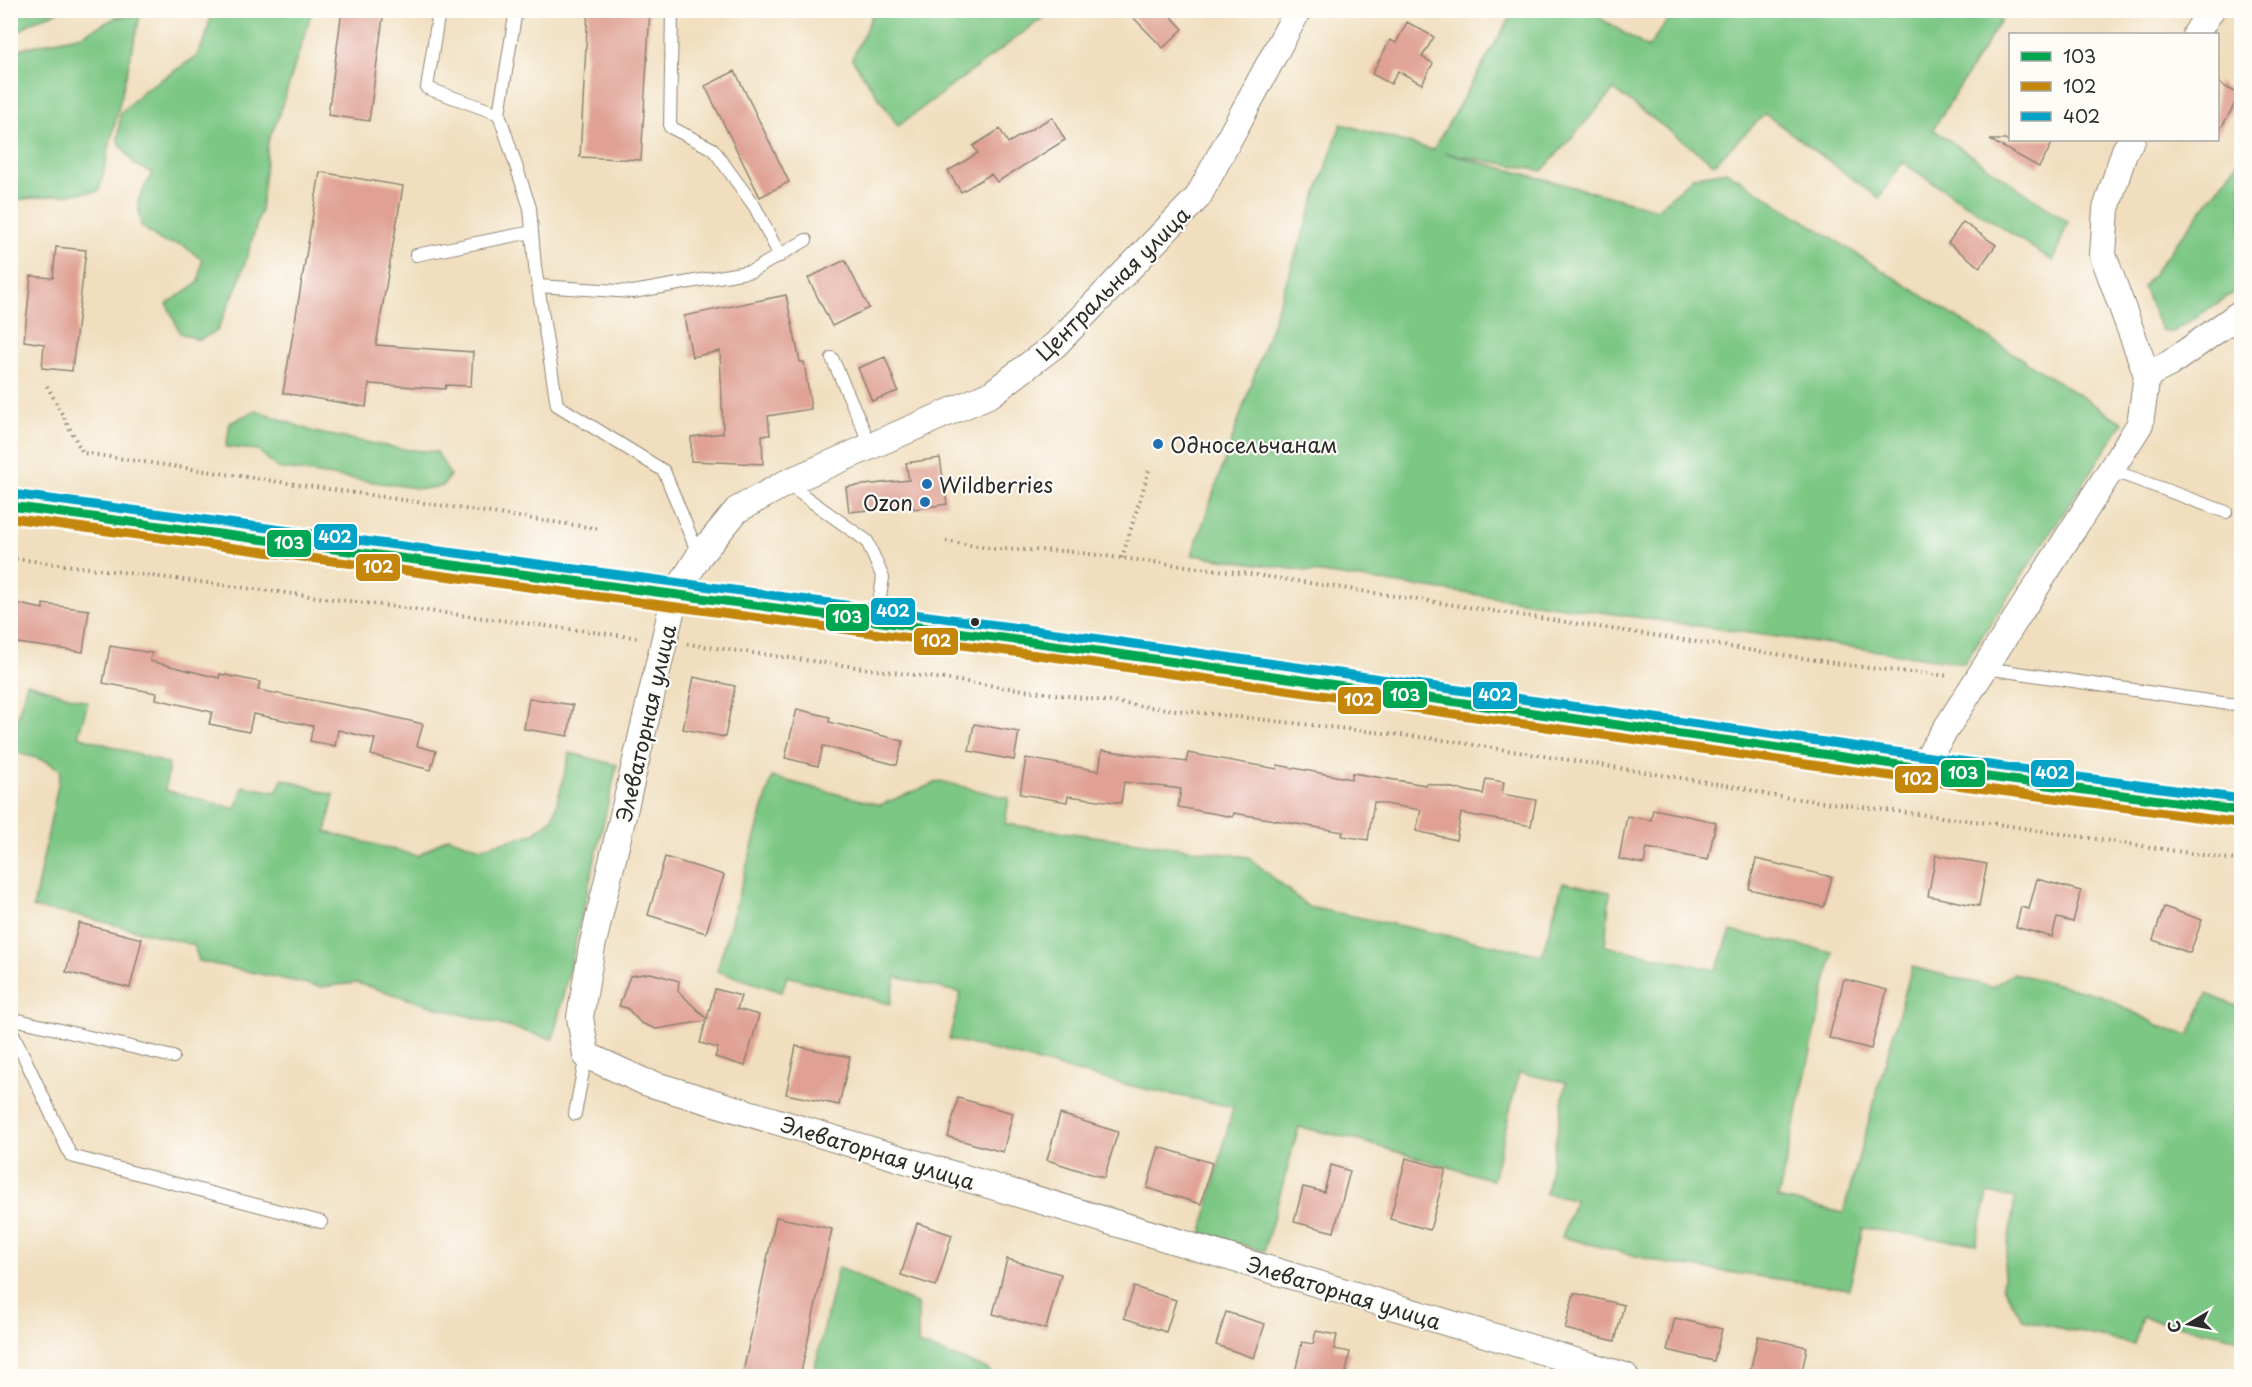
<svg xmlns="http://www.w3.org/2000/svg" width="2252" height="1387" viewBox="0 0 2252 1387" font-family="'Playpen Sans',sans-serif">
<style>
.green{fill:#7dc785;stroke:#547958;stroke-width:1.5}
.building{fill:#e0a194}
.lines{fill:none;stroke-linecap:round;stroke-linejoin:round}
.lane-casing{stroke:#8e8474;stroke-width:14}
.street-casing{stroke:#8e8474;stroke-width:28}
.secondary-casing{stroke:#8e8474;stroke-width:35}
.path{stroke:#8e8474;stroke-width:4;stroke-dasharray:1.5 4.5;stroke-linecap:butt}
.lane{stroke:#fff;stroke-width:12}
.street{stroke:#fff;stroke-width:26}
.secondary{stroke:#fff;stroke-width:33}
.bus-1-casing{stroke:#fdfcf7;stroke-width:14}
.bus-2-casing{stroke:#fdfcf7;stroke-width:14}
.bus-3-casing{stroke:#fdfcf7;stroke-width:14}
.bus-1{stroke:#00a651;stroke-width:9}
.bus-2{stroke:#c4870b;stroke-width:9}
.bus-3{stroke:#02a3c6;stroke-width:9}
.poi-dot{fill:#1f6fb2;stroke:#fdfcf7;stroke-width:2}
.bus-dot{fill:#2b2b2b;stroke:#fdfcf7;stroke-width:2}
.labels{text-anchor:middle;dominant-baseline:central;stroke-width:4.5;stroke-linejoin:round;paint-order:stroke}
.street-label{font-size:21px;fill:#2b2b2b;stroke:#fdfcf7}
.poi-label{font-size:21px;fill:#2b2b2b;stroke:#fdfcf7;text-anchor:start}
.line-badge{stroke:#fdfcf7;stroke-width:2}
.badge-label{font-size:16px;text-anchor:middle;font-weight:bold;fill:#fff}
</style>
<rect width="100%" height="100%" fill="#fdfcf7"/>
<filter id="ink" filterUnits="userSpaceOnUse"><feTurbulence type="fractalNoise" baseFrequency=".0167" numOctaves="2"/><feDisplacementMap in="SourceGraphic" scale="12" xChannelSelector="R" yChannelSelector="G"/><feConvolveMatrix kernelMatrix="1 2 1 2 8 2 1 2 1" color-interpolation-filters="sRGB"/></filter>
<filter id="wash" filterUnits="userSpaceOnUse"><feTurbulence type="fractalNoise" baseFrequency=".008" numOctaves="4" result="noise"/><feDisplacementMap in="SourceGraphic" scale="24" xChannelSelector="R" yChannelSelector="G"/><feGaussianBlur stdDeviation="1.35" result="paint"/><feColorMatrix in="noise" values="0 0 0 0 0 0 0 0 0 0 0 0 0 0 0 0 0 1.4 0 .05"/><feComposite in="paint" operator="in"/></filter>
<g filter="url(#wash)">
<rect width="100%" height="100%" fill="#f0debe"/>
<path class="green" d="M11,10H59V11L32,22L11,37Z
M212,11H312L278,118L268,141L261,210L240,279L217,331L199,340L180,333L167,304L199,282L202,260L183,245L163,242L141,226L138,201L152,173L134,164L118,141L120,114L143,91L196,57L206,37Z
M869,11H1052L898,126L852,59L872,16Z
M1514,11H1589L1648,48L1674,11H2007L1933,129L2068,222L2053,261L1902,162L1879,198L1765,114L1714,164L1614,90L1542,171L1445,153L1657,209L1693,177L1726,171L2123,423L1964,663L1192,555L1341,124L1433,150Z
M140,16L99,191L14,200L11,221V54L19,49L82,35L117,17Z
M2241,159V288L2171,333L2161,329L2143,287Z
M256,410L314,432L401,449L437,452L450,475L443,486L423,489L277,468L258,450L226,447L230,423Z
M27,683L88,702L78,736L169,764L165,790L236,809L243,786L276,792L283,779L334,795L326,832L418,856L448,837L480,848L533,834L553,818L570,753L617,765L553,1039L438,1008L357,983L321,987L199,961L194,945L80,916L33,908L61,770L46,761L11,751V742Z
M772,777L880,805L940,781L1009,798L1005,824L1248,857L1309,907L1542,955L1563,882L1610,892L1605,946L1716,970L1731,931L1833,952L1778,1198L1843,1213L1912,967L1992,987L2014,973L2100,995L2166,1029L2189,1035L2207,994L2241,1008V1339L2142,1317L2134,1344L2023,1320L2002,1285L2015,1198L1988,1193L1976,1244L1863,1228L1849,1289L1664,1263L1562,1237L1575,1199L1546,1194L1566,1082L1519,1073L1493,1180L1350,1138L1299,1127L1264,1251L1202,1233L1233,1107L1136,1087L949,1039L961,993L896,977L890,1004L787,976L782,992L717,971Z
M838,1267L918,1305V1344L987,1369L994,1376H813Z"/>
<g id="blocks">
<path class="building" d="M342,10H384L369,121L328,115Z
M588,10H650L641,160L580,157Z
M1126,10H1165L1183,29L1163,48Z
M1407,22L1434,37L1422,57L1433,63L1422,84L1398,71L1391,84L1372,74L1390,40L1396,43Z
M735,71L789,182L760,197L705,86Z
M2217,82L2240,95L2217,135Z
M1052,117L1065,140L997,182L991,174L961,192L948,171L978,153L973,146L1000,129L1008,143Z
M1990,140H2054L2039,167Z
M320,172L403,186L376,345L473,352L471,386L446,385L445,389L369,384L366,407L283,393Z
M1963,222L1996,245L1980,267L1948,243Z
M56,247L86,250L72,371L42,368L44,344L24,341L31,276L53,278Z
M845,260L869,308L832,326L808,278Z
M786,295L800,362H804L811,409L768,416L770,435H762L763,464L691,461V437L723,433L720,351L692,357L684,316Z
M885,357L898,391L872,401L858,368Z
M940,458L947,504L914,509L913,506L849,512L846,487L909,480L906,463Z
M10,602L43,609V604L89,610L83,652L10,642Z
M110,646L152,653L150,661L219,678L220,674L260,682L258,690L367,711L423,724L417,746L436,751L431,770L371,755L375,739L338,730L335,746L310,741L313,726L253,714L249,732L209,724L212,712L156,699L157,693L103,683Z
M694,677L735,686L725,737L683,729Z
M529,698L573,705L568,736L524,729Z
M797,709L830,717L829,722L903,741L897,765L823,746L818,766L785,758Z
M974,724L1019,732L1014,760L969,751Z
M1102,750L1186,762L1188,753L1277,769L1278,765L1352,779V773L1426,785V783L1483,794L1486,779L1504,782L1502,794L1536,800L1531,826L1461,813L1456,840L1416,831L1421,810L1374,802L1368,840L1342,836L1343,832L1234,813L1233,817L1178,807L1181,789L1124,782L1121,803L1068,796L1067,802L1020,794L1026,758L1099,771Z
M1653,809L1716,822L1708,860L1647,848L1644,864L1619,859L1627,816L1651,820Z
M1936,855L1987,864L1979,906L1928,896Z
M665,857L724,875L706,933L648,915Z
M1756,859L1832,877L1824,907L1749,889Z
M2037,879L2081,891L2073,922L2057,918L2052,937L2016,927L2021,907L2029,909Z
M2164,907L2202,920L2190,953L2153,940Z
M79,923L142,939L130,988L66,972Z
M651,973L679,981L678,991L707,1019L715,989L741,996L737,1009L759,1015L745,1066L715,1057L718,1048L700,1043L706,1021L656,1029L641,1023L627,1008L619,1006L630,976Z
M1844,979L1887,990L1871,1049L1829,1038Z
M796,1046L850,1057L839,1105L786,1094Z
M958,1098L1013,1113L1003,1152L948,1137Z
M1060,1114L1118,1132L1104,1178L1047,1160Z
M1159,1147L1212,1163L1201,1204L1147,1188Z
M1406,1158L1446,1169L1430,1230L1390,1219Z
M1331,1165L1350,1171L1334,1232L1294,1222L1303,1187L1324,1192Z
M776,1217L832,1229L800,1377H742Z
M917,1223L952,1235L936,1286L901,1275Z
M1007,1259L1061,1274L1046,1329L993,1314Z
M1134,1287L1176,1300L1166,1332L1124,1318Z
M1574,1293L1624,1305L1615,1341L1565,1329Z
M1226,1312L1265,1324L1254,1358L1216,1345Z
M1675,1318L1722,1329L1714,1361L1667,1350Z
M1316,1331L1337,1335L1334,1349L1350,1352L1345,1377H1294L1302,1342L1313,1344Z
M1758,1336L1807,1347L1801,1377H1768L1750,1372Z"/>
</g>
</g>
<g filter="url(#ink)">
<use href="#blocks" fill-opacity="0" stroke="#8e8474" stroke-width="1.5"/>
<g class="lines">
<defs>
<path id="lane" d="M439,10L427,88L499,114
M516,10L499,114L530,208L535,267L557,405L664,471L699,556
M672,10L670,127L713,149L755,207L780,256
M416,255L532,232
M538,286L633,292L752,271L806,240
M832,358L871,446
M2111,470L2226,512
M786,483L867,541L883,578L876,621
M1985,668L2242,706
M10,1018L173,1057
M10,1027L71,1156L321,1222
M575,1114L586,1055"/>
<path id="street" d="M1298,10L1198,197L1055,345L991,394L786,483L737,510L699,556L675,595L592,947L580,1017L586,1055L645,1082L1625,1376
M2196,34L2211,10
M2147,375L2169,364L2242,312
M1921,768L2140,424L2147,375L2103,255L2106,209L2125,150L2132,140"/>
<path id="secondary" d="M10,506L1069,647L1921,768L2242,811"/>
</defs>
<use href="#lane" class="lane-casing"/>
<use href="#street" class="street-casing"/>
<use href="#secondary" class="secondary-casing"/>
<path class="path" d="M47,386L83,453L601,529
M946,541L995,549L1065,551L1250,574L1868,668L1950,676
M10,558L641,638
M1122,558L1149,470
M687,644L1149,707L1437,739L1744,788L1767,795L1997,824L2242,861"/>
<use href="#lane" class="lane"/>
<use href="#street" class="street"/>
<use href="#secondary" class="secondary"/>
<defs>
<path id="bus-1" d="M10,506L1069,647L1921,768L2242,811"/>
<path id="bus-2" d="M10,518L1067,659L1919,780L2240,823"/>
<path id="bus-3" d="M12,494L1071,635L1923,756L2242,799"/>
</defs>
<use href="#bus-1" class="bus-1-casing"/>
<use href="#bus-2" class="bus-2-casing"/>
<use href="#bus-3" class="bus-3-casing"/>
<use href="#bus-1" class="bus-1"/>
<use href="#bus-2" class="bus-2"/>
<use href="#bus-3" class="bus-3"/>
</g>
</g>
<g class="poi-dot">
<circle cx="1158" cy="444" r="6"/>
<circle cx="927" cy="484" r="6"/>
<circle cx="925" cy="502" r="6"/>
</g>
<circle class="bus-dot" cx="975" cy="622" r="5"/>
<g class="labels">
<g class="street-label">
<text transform="translate(1112 283) rotate(-45)">Центральная улица</text>
<text transform="translate(645 723) rotate(-77)">Элеваторная улица</text>
<text transform="translate(878 1152) rotate(17)">Элеваторная улица</text>
<text transform="translate(1344 1292) rotate(17)">Элеваторная улица</text>
</g>
<g class="poi-label">
<text x="1170" y="444">Односельчанам</text>
<text x="939" y="484">Wildberries</text>
<text x="913" y="502" text-anchor="end">Ozon</text>
</g>
</g>
<g class="line-badge">
<rect x="313" y="523" width="45" height="28" rx="6" fill="#02a3c6"/>
<rect x="266" y="529" width="46" height="29" rx="6" fill="#00a651"/>
<rect x="355" y="553" width="46" height="29" rx="6" fill="#c4870b"/>
<rect x="870" y="597" width="46" height="29" rx="6" fill="#02a3c6"/>
<rect x="825" y="603" width="45" height="29" rx="6" fill="#00a651"/>
<rect x="913" y="627" width="46" height="29" rx="6" fill="#c4870b"/>
<rect x="1382" y="680" width="46" height="29" rx="6" fill="#00a651"/>
<rect x="1472" y="681" width="46" height="29" rx="6" fill="#02a3c6"/>
<rect x="1337" y="686" width="45" height="29" rx="6" fill="#c4870b"/>
<rect x="2030" y="759" width="45" height="29" rx="6" fill="#02a3c6"/>
<rect x="1940" y="759" width="46" height="29" rx="6" fill="#00a651"/>
<rect x="1894" y="765" width="45" height="29" rx="6" fill="#c4870b"/>
</g>
<g class="badge-label">
<text x="335" y="543">402</text>
<text x="289" y="549">103</text>
<text x="378" y="573">102</text>
<text x="893" y="617">402</text>
<text x="847" y="623">103</text>
<text x="936" y="647">102</text>
<text x="1405" y="701">103</text>
<text x="1495" y="701">402</text>
<text x="1359" y="706">102</text>
<text x="2052" y="779">402</text>
<text x="1963" y="779">103</text>
<text x="1917" y="785">102</text>
</g>
<rect width="2252" height="1387" fill="none" stroke="#fdfcf7" stroke-width="36"/>
<rect x="2009" y="33" width="210" height="108" fill="#fdfcf7" stroke="#a9a8a5" stroke-width="1.5"/>
<rect x="2021" y="52" width="30" height="9" fill="#00a651" stroke="#a9a8a5" stroke-width="1.5"/>
<text x="2063" y="63" font-size="18" fill="#2b2b2b">103</text>
<rect x="2021" y="82" width="30" height="9" fill="#c4870b" stroke="#a9a8a5" stroke-width="1.5"/>
<text x="2063" y="93" font-size="18" fill="#2b2b2b">102</text>
<rect x="2021" y="112" width="30" height="9" fill="#02a3c6" stroke="#a9a8a5" stroke-width="1.5"/>
<text x="2063" y="123" font-size="18" fill="#2b2b2b">402</text>
<g transform="translate(2189 1324) rotate(260)" stroke="#fdfcf7" stroke-width="4.5" paint-order="stroke">
<path d="M0-4.5L10 22L0 15L-10 22Z" fill="#2b2b2b"/>
<text y="-9" font-size="16" font-weight="bold" text-anchor="middle" fill="#2b2b2b">С</text>
</g>
</svg>
